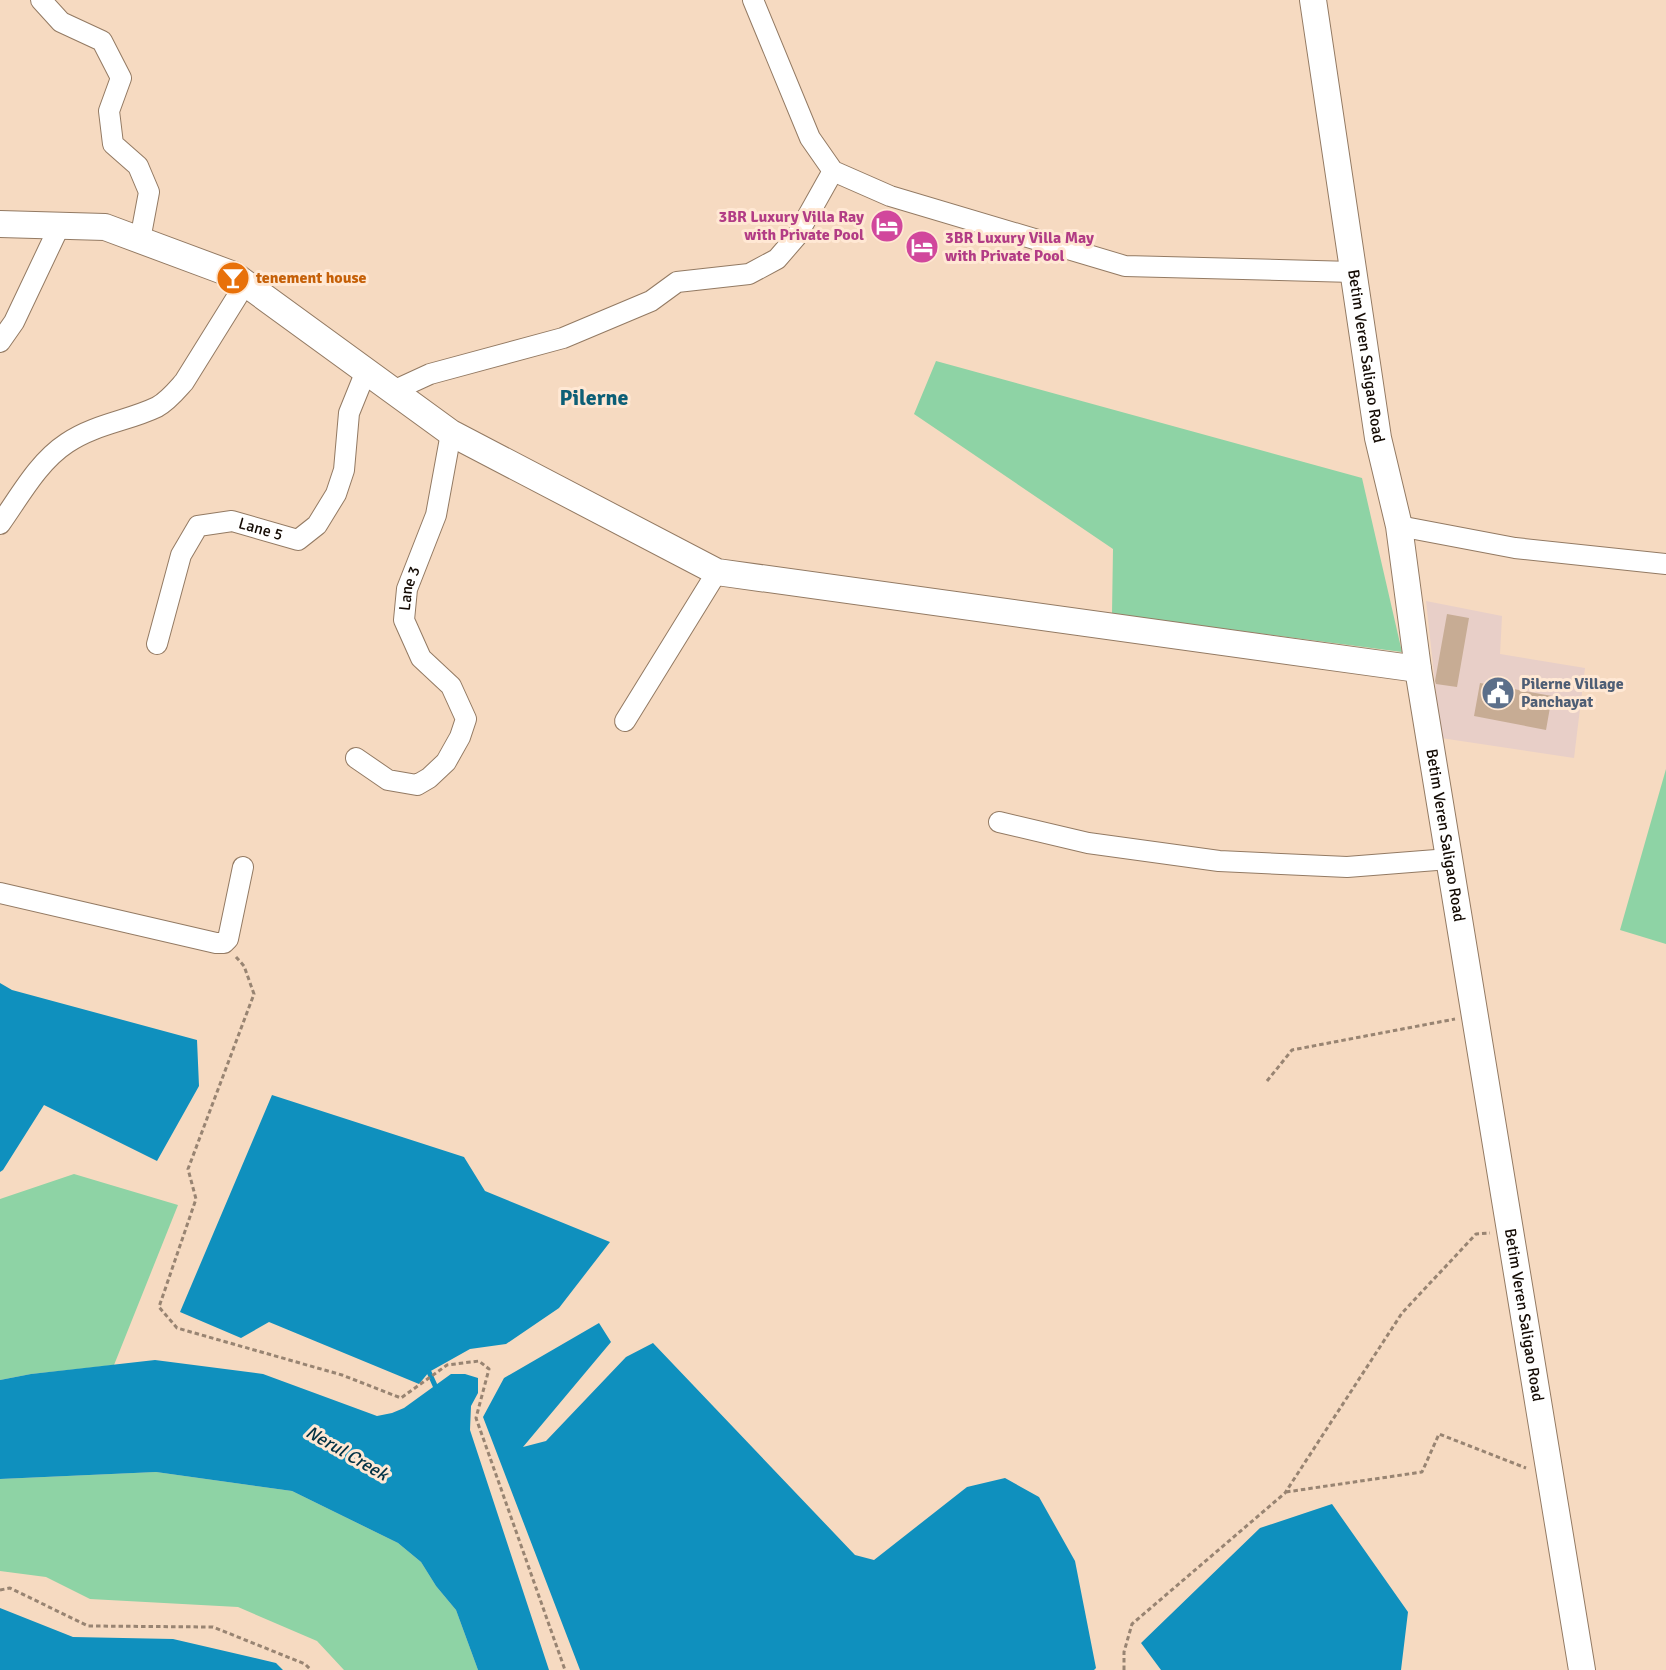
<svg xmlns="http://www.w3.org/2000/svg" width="1666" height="1670" viewBox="0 0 1666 1670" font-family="Signika,sans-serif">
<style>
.commercial{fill:#e8cfc8}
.green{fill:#8ed3a5}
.water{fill:#0f90be}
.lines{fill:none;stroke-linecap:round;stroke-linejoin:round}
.stream{stroke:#0f90be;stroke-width:5}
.building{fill:#c7ac94}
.minor-casing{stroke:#937a63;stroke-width:22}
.major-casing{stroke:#937a63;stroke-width:28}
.path{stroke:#988472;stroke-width:3;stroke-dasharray:4.5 3;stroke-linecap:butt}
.minor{stroke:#fff;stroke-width:20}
.major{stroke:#fff;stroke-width:26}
.labels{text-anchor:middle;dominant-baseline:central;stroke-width:6;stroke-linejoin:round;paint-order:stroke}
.hotel-label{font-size:16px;font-weight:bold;fill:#b23c85;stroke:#ffe8d4;text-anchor:end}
.food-label{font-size:16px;font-weight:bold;fill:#c56008;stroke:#ffe8d4;text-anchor:start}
.street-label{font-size:16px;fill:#140b04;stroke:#ffe8d4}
.service-label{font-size:16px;font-weight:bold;fill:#4e5e75;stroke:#ffe8d4;text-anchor:start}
.water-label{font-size:18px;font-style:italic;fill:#003144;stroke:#ffe8d4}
.district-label{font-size:22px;font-weight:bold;fill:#0d5f76;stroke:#ffe8d4}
</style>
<rect width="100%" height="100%" fill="#f6dac1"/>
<path class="commercial" d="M1426,601L1502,616L1500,654L1585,668L1574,758L1441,738Z"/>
<path class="green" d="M936,361L1362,478L1402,652L1112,614L1113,549L914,414Z
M1666,769V944L1620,930Z
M74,1174L178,1205L114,1365L31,1374L0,1380V1199Z
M156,1472L292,1491L398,1543L421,1562L436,1586L456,1610L478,1670H344L317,1641L238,1607L90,1599L46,1577L0,1571V1479Z"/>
<path class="water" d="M0,983L12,990L197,1040L199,1086L157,1161L44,1105L3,1170L0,1172Z
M272,1095L464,1157L485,1191L610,1242L559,1308L506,1344L470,1349L429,1372L419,1384L269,1322L241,1338L180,1312Z
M599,1323L611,1342L523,1447L546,1441L626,1357L653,1343L855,1555L874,1560L967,1487L1005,1478L1039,1497L1075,1561L1096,1668L1094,1670H580L483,1417L504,1378Z
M155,1360L263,1374L377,1416L392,1413L404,1408L451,1374H465L478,1378V1393L471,1406L470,1430L549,1670H478L456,1610L436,1586L421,1562L398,1543L292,1491L156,1472L0,1479V1380L31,1374Z
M1332,1504L1408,1612L1401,1670H1161L1141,1643L1260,1528Z
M0,1608L73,1637L173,1639L276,1663L283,1670H0Z"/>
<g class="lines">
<path class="stream" d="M429,1372L437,1390"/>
</g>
<path class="building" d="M1447,614L1469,618L1457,687L1436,684L1435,681Z
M1480,683L1552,696L1546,730L1474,716Z"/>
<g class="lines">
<defs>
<g id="minor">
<path d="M41,0L61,22L102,41L121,78L109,111L113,144L138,166L149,192L140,240"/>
<path d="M753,0L810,138L833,171L890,196L1125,266L1353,272"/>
<path d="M0,342L14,322L60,225"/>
<path d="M393,391L430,374L563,338L651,301L677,282L749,274L777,259L796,237L833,171"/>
<path d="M0,524C20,496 38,462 67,443C95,424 128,421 157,407C168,401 176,391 184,382L245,284"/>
<path d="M1399,526L1515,548L1666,564"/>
<path id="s1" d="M157,644L181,555L198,526L232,521L298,540L317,525L336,494L344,470L349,413L366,371"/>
<path d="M625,721L717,572"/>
<path id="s2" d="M356,758L388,780L417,785L429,778L446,762L460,737L466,719L451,686L421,658L404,620L407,589L436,515L451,433"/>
<path d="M999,822L1088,843L1219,861L1347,867L1449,859"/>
<path d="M0,893L216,943H224L228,939L243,867"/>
</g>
<g id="major">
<path id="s3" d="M1313,0L1378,438L1399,526L1418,669L1582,1670"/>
<path d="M0,224L105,227L234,275L451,433L717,572L1418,669"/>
</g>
</defs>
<use href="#minor" class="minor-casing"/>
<use href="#major" class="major-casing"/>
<path class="path" d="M236,957L244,966L254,994L188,1169L196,1199L159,1307L177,1328L342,1375L401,1398L447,1365L479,1361L489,1369L476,1418L565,1670
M1267,1081L1292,1050L1455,1019
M1286,1492L1422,1472L1439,1434L1526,1468
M0,1590L10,1588L88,1626L213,1627L305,1664L311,1670
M1124,1670V1652L1132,1624L1285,1493L1402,1313L1476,1234L1490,1233"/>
<use href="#minor" class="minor"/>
<use href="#major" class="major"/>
</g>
<defs>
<symbol id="hotel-disc" viewBox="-11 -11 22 22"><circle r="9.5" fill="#d1479c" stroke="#ffe8d4"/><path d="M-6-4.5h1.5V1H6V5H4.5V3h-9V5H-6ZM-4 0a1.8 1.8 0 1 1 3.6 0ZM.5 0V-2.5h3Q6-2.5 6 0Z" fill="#fff"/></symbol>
<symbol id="bar-disc" viewBox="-11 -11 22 22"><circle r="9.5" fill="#e8710a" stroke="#ffe8d4"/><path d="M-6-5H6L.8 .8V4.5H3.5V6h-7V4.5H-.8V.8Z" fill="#fff"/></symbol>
<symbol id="civic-disc" viewBox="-11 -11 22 22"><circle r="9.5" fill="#5c6f8a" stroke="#ffe8d4"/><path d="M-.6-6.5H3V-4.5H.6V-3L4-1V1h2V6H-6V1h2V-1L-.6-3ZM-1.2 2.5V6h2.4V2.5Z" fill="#fff"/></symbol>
</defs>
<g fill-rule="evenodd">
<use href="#hotel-disc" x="868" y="207" width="38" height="38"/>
<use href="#hotel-disc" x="903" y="228" width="38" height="38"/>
<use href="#bar-disc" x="214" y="259" width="38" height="38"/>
<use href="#civic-disc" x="1479" y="674" width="38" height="38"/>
</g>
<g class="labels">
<g class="hotel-label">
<text x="864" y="217">3BR Luxury Villa Ray<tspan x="864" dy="18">with Private Pool</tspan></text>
<text x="945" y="238" text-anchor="start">3BR Luxury Villa May<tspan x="945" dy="18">with Private Pool</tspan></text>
</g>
<g class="food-label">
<text x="256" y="278">tenement house</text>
</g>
<g class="street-label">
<text stroke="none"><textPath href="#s3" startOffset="360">Betim Veren Saligao Road</textPath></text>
<text stroke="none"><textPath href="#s1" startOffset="190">Lane 5</textPath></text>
<text stroke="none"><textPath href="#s2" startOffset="304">Lane 3</textPath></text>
<text stroke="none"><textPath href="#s3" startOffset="846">Betim Veren Saligao Road</textPath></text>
<text stroke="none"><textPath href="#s3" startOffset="1332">Betim Veren Saligao Road</textPath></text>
</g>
<g class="service-label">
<text x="1521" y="684">Pilerne Village<tspan x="1521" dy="18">Panchayat</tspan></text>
</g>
<g class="water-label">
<text transform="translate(347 1453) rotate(30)">Nerul Creek</text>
</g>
<g class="district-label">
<text x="594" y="397">Pilerne</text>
</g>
</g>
</svg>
